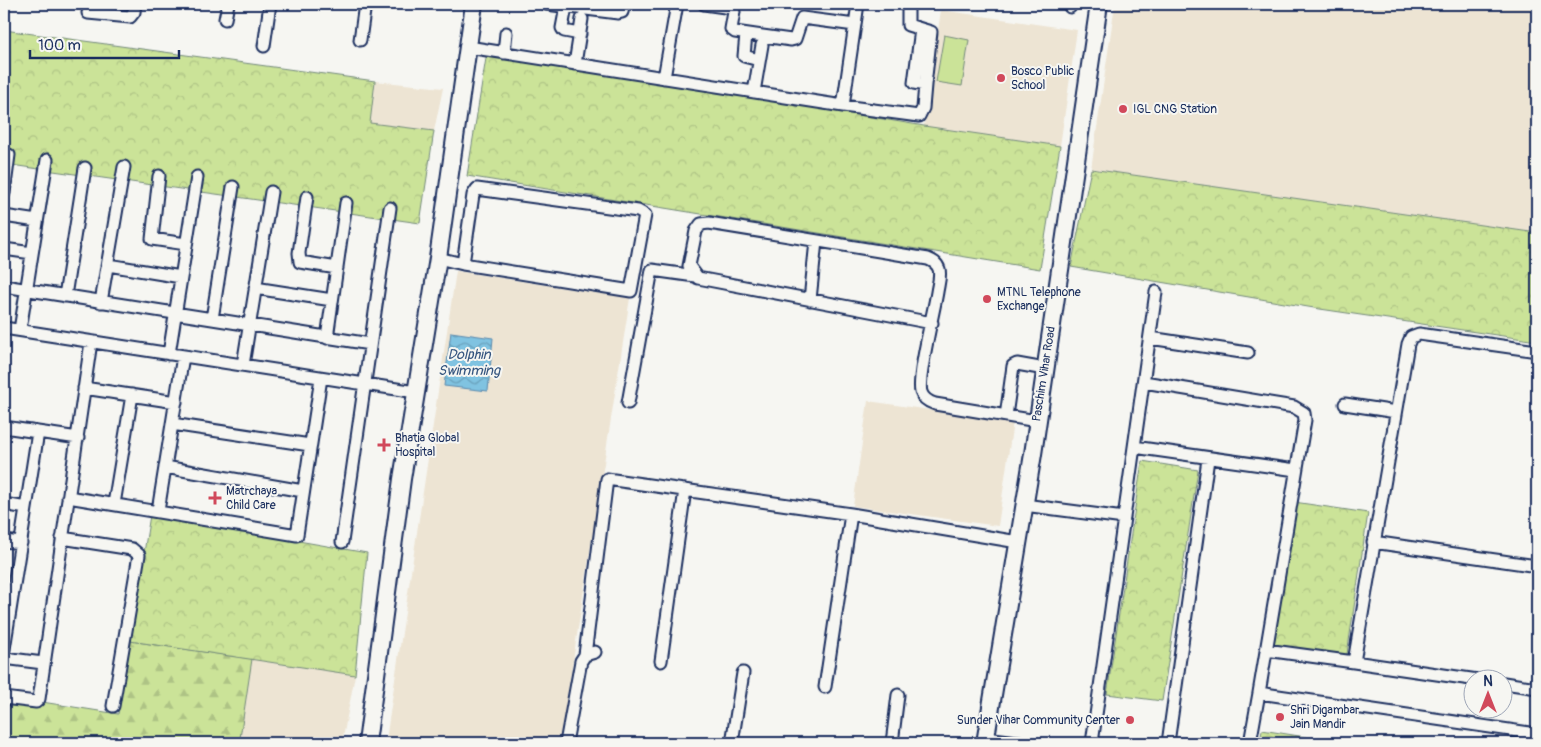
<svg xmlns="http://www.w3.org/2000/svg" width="1541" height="747" viewBox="0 0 1541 747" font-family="Pangolin,sans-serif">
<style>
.built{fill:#ede4d3}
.forest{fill:url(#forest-firs);stroke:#73897b}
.park{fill:url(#park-crowns);stroke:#73897b}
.pitch{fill:#cbe398;stroke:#73897b}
.water{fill:url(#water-waves);stroke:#5888ad}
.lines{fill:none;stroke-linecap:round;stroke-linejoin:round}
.street-casing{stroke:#1b2f5e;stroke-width:15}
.secondary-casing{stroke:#1b2f5e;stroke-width:20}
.street{stroke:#f6f6f2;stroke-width:11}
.secondary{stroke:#f6f6f2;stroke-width:16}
.poi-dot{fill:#d1495b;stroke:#f6f6f2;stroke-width:2}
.labels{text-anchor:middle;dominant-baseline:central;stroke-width:4;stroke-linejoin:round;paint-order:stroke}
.poi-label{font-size:12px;fill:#1b2f5e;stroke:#f6f6f2;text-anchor:start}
.street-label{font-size:12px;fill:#1b2f5e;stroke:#f6f6f2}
.water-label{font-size:14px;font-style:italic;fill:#34547f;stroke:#f6f6f2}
</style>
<defs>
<pattern id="forest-firs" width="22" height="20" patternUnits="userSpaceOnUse" patternTransform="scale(1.25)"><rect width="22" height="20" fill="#cbe398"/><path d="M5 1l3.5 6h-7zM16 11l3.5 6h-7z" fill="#aec385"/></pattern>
<pattern id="park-crowns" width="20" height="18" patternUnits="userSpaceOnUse" patternTransform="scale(1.25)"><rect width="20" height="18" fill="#cbe398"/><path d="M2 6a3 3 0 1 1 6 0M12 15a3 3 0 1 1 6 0" fill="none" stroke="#aec385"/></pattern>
<pattern id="water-waves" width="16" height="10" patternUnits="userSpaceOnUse" patternTransform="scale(1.25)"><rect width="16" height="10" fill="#80c3e1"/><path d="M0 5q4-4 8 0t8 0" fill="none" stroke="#689fba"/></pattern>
</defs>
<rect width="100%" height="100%" fill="#f6f6f2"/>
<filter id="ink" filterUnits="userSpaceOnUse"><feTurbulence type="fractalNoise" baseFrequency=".02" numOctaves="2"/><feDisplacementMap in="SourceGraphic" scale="10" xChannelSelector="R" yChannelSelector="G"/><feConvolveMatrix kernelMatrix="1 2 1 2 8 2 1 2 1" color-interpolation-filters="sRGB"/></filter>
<g filter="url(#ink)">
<path class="built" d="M1115,4H1537V233L1091,169Z
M941,10L1077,30L1060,146L924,126Z
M375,81L443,88L434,131L370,123Z
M456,271L630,298L560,743H410L386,740Z
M868,401L1013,422L998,526L853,506Z
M252,659L355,675L342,743H245L239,738Z"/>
<path class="forest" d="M130,641L252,659L240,738L245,743H4V696L118,714Z"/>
<path class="park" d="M4,30L375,81L370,123L434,131L420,223L4,164Z
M487,52L924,126L1060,146L1040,269L467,176Z
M1091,169L1537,233V341L1320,309L1071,267Z
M1142,461L1198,470L1162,701L1107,694Z
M1294,502L1368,513L1346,661L1273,651Z
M150,515L367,553L355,675L130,641Z
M1262,730L1330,741V743H1260Z"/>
<path class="pitch" d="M944,35L969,40L962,86L936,82Z"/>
<path class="water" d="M451,332L493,338L488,391L444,386Z"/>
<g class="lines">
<defs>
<path id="street" d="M546,4L618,13L622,12L624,4
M704,4L732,8L734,12L731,29L735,32L791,40L795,39L802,18L855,25
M566,7L562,28L564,31L580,34
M1070,7V4
M88,13L130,17L134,12L135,4
M225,19L228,4
M921,29L931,32L925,85
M746,34L744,56L759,60
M360,40L365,4
M264,46L270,4
M468,47L843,106L919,116L923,108L925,85L914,83L921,29L908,25V4
M504,53L506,33
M575,64L582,19
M664,78L677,4
M754,92L762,45
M843,106L858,4
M159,176L152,239L186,244
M4,193L9,155
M307,197L299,253L300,262L337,268
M4,216L37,221
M4,249L32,253
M438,258L463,264L631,291L645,215L638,211L477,189L473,195L463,264
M108,265L181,277
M4,286L370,344
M255,288L332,300
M65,296L85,168
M810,300L816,241
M101,302L124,167
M212,319L233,187
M932,323L698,278L689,266L696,231L701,224L709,223L928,259C933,261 937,263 939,269C941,276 938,285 937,292C934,311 917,378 921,392C923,399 929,402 935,404L1037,421
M4,328L416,392
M20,330L47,160
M327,338L346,203
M1150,338L1248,353
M169,354L197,177
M243,365L271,192
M1144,382L1294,407L1304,413L1305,420L1259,693
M84,388L176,402
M628,403L652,270L695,276
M1345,404L1396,412
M1006,416L1013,366L1017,364L1045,369
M172,424L310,445
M4,427L78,438
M1134,447L1296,470
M165,467L303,491
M68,497L297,535L321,378
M4,504L26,508
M114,504L132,395
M1024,505L1124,518
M158,511L183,356
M62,538L132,549L139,555L113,706
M4,541L21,543
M342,542L390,208
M1373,542L1537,566
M4,649L38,432
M1266,650L1354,662
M585,655L607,479L851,514L1018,542
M4,658L43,663
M661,661L685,490
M1478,680L1354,662L1408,344L1411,337L1419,334L1537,351
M1504,683L1537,688
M825,687L851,514
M4,698L36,702L39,699L91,342
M986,738L1026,743
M566,743L581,661L585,655L595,652
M732,743L743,673
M892,743L898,695
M1092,743L1156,292
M1168,743L1208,459
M1250,743L1259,693L1537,734"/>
<path id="secondary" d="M367,743L402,479L438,258L474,4
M985,743L1033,454L1099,4"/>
</defs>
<use href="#street" class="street-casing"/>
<use href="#secondary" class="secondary-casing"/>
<use href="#street" class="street"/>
<use href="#secondary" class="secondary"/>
</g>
</g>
<g class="poi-dot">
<circle cx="1001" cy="78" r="5"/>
<circle cx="1123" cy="109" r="5"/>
<circle cx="987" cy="299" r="5"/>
<path d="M381.5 437.5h5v5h5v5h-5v5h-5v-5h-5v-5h5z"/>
<path d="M212.5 490.5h5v5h5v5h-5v5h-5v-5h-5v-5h5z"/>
<circle cx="1280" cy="717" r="5"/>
<circle cx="1130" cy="720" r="5"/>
</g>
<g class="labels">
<g class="poi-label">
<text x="1011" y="71">Bosco Public<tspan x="1011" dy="14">School</tspan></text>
<text x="1133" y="109">IGL CNG Station</text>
<text x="997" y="292">MTNL Telephone<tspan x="997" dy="14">Exchange</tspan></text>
<text x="395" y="438">Bhatia Global<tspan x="395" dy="14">Hospital</tspan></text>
<text x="226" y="491">Matrchaya<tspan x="226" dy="14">Child Care</tspan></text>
<text x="1290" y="710">Shri Digambar<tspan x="1290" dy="14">Jain Mandir</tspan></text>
<text x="1120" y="720" text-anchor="end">Sunder Vihar Community Center</text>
</g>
<g class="street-label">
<text transform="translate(1044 374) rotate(-81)">Paschim Vihar Road</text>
</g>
<g class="water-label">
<text x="469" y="354">Dolphin<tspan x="469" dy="16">Swimming</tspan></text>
</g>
</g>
<rect width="1541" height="747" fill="none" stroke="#f6f6f2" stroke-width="20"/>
<rect x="10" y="10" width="1521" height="727" fill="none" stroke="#1b2f5e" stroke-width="2" filter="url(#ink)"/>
<g transform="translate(1488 694)"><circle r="24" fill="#f6f6f2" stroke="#9ea6b7"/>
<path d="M0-4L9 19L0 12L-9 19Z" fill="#d1495b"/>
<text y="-8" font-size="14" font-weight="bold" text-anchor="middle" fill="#1b2f5e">N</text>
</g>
<path d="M30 50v8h149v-8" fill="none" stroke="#1b2f5e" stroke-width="2.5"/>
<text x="38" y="50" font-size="15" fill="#1b2f5e" stroke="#f6f6f2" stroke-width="4" paint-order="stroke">100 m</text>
</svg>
